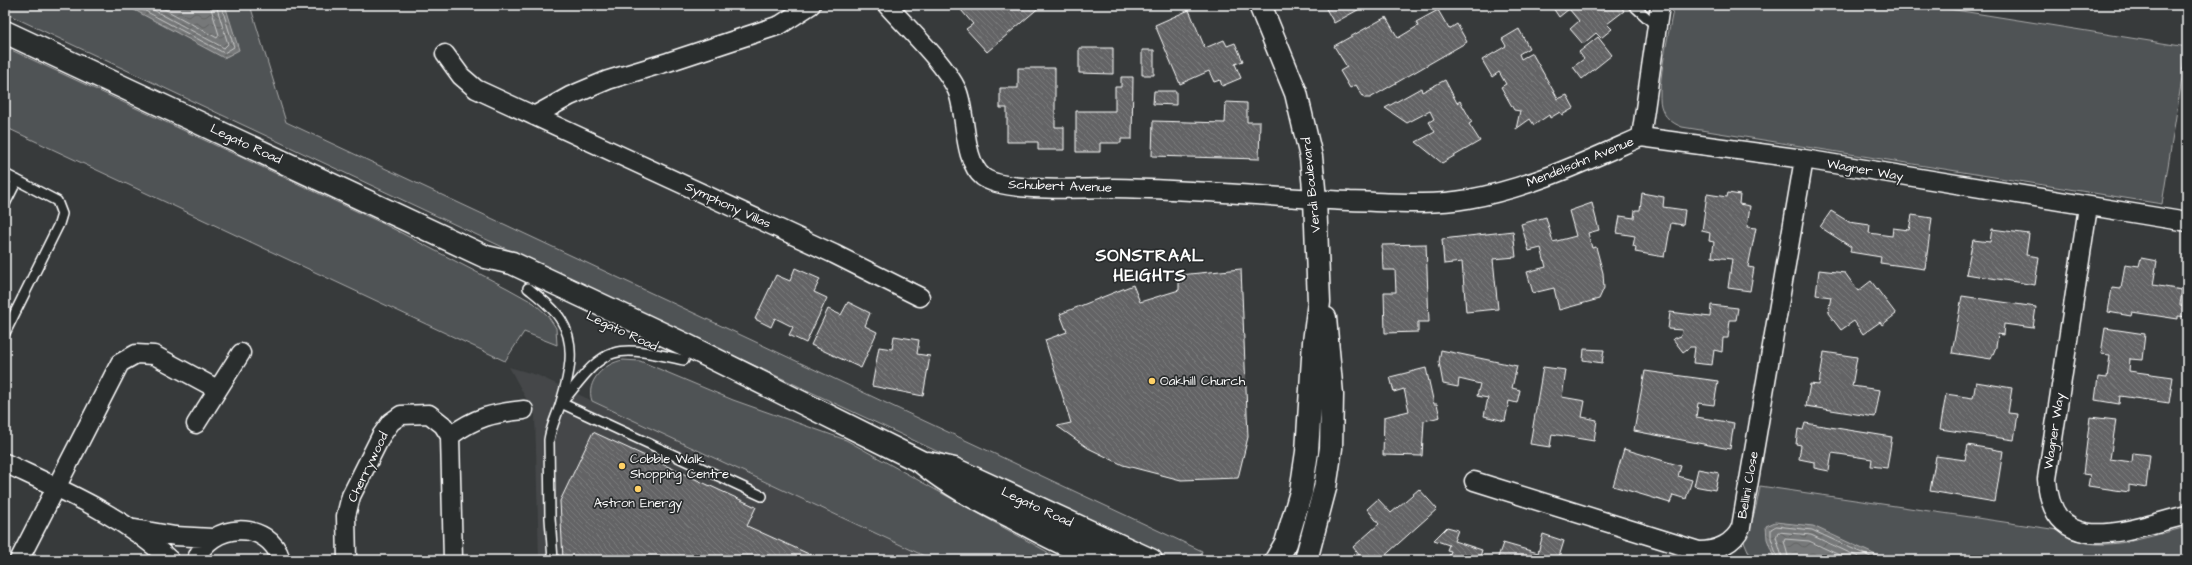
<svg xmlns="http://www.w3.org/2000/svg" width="2192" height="565" viewBox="0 0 2192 565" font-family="'Architects Daughter',sans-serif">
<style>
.built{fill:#444748}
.green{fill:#505354;stroke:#a8a9aa}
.water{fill:url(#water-waves);stroke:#adaeaf}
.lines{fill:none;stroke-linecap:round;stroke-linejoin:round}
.shore{stroke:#c8c9c9;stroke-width:1}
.building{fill:url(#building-back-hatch);stroke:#fff}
.lane-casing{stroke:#fff;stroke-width:12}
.street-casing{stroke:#fff;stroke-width:21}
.secondary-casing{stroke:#fff;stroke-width:25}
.lane{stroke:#2a2d2e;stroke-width:9}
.street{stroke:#2a2d2e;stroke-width:18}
.secondary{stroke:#2a2d2e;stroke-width:22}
.poi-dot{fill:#ffd166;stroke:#2a2d2e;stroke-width:1.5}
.labels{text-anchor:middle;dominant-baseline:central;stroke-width:3.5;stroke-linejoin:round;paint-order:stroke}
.street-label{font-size:13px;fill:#fff;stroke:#2a2d2e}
.poi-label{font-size:13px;fill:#fff;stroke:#2a2d2e;text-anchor:start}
.district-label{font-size:17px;font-weight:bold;letter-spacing:1px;fill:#fff;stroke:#2a2d2e}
</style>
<defs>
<pattern id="water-waves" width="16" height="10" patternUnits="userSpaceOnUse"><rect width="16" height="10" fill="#767879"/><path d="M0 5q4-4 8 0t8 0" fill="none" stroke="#616262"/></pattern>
<pattern id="building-back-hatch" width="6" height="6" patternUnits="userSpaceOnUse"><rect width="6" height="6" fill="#636465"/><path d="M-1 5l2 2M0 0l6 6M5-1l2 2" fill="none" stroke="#7a7b7c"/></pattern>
</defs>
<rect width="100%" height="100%" fill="#373a3b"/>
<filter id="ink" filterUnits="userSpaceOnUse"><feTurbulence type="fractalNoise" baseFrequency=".025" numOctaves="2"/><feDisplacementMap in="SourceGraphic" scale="8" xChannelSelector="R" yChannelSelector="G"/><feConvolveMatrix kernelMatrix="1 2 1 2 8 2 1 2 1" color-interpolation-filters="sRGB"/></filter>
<g filter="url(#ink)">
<path class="built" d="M509,367L537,375L933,560H539L535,415Z"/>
<path class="green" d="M5,5H250L286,122L1202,551L1199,560H1168L5,13Z
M1674,5H1924L2187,47L2162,204L1682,127C1672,123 1664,117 1661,106C1656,88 1670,27 1674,5Z
M5,47L384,224L507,288L534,303L548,316L556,328L557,345L524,332L505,361L5,127Z
M623,360L640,361L733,400L846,440L1062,560H933L592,401C585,381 605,363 623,360Z
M1760,486L2058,530C2094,559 2147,536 2187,527V560H1752L1743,539C1753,522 1757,505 1760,486Z"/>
<path class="water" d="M125,5H225L239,50L224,58Z
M1775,522L1813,526L1878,556L1892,560H1775L1767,539L1766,526Z"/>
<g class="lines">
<path class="shore" d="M134,5L224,53L234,47L221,5
M144,5L224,48L228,44L216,5
M157,5L217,38L219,35L210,5
M1778,560L1771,538V529L1776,526L1812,530L1877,560
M1783,560L1776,537L1778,532L1811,535L1865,560
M1789,560L1784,541L1785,539L1809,541L1850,560"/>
</g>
<path class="building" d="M967,5H1042L987,52L966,29L973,24L961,10Z
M1324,5H1367L1334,23Z
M1551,5H1599L1602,9L1607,5H1620L1624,11L1607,24L1612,29L1601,38L1596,33L1583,44L1570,29L1579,21L1569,9L1559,17Z
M1189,10L1205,48L1224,40L1227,46L1235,43L1243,61L1235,64L1241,78L1222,86L1220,80L1214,82L1209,71L1180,84L1155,25Z
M1438,10L1449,29L1457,24L1467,42L1370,98H1364L1356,85L1350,88L1340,71L1347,67L1334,46L1386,17L1398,38L1418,26L1416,22Z
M1519,29L1529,48L1519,54L1521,59L1532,53L1558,99L1567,95L1574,108L1562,115L1560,112L1550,118L1549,115L1534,125L1530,119L1516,129L1520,111L1514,110L1501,87L1506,84L1499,72L1492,77L1482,60L1506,46L1502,39Z
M1598,37L1612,55L1582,79L1573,67L1584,59L1579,52Z
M2187,47V70H2183Z
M1079,48H1113V74L1079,73Z
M1142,50H1154V75H1142Z
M1018,68H1055V127H1064V150H1038V142H1007V108H1000V88H1018Z
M1121,77H1133L1132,139H1121V143H1100V152H1076V111H1115V87H1121Z
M1445,80L1457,103L1460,101L1472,122L1469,124L1480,141L1442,163L1416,142L1435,132L1429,122L1434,119L1430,111L1407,123L1385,108L1421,88L1422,92Z
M1154,91H1176V105L1153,104Z
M1226,102L1247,103V122H1260L1259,159L1152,156L1153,121L1225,123Z
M1642,193L1664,197L1663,207L1685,210L1683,225L1671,223L1666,252L1665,251L1664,257L1635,252L1636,247L1633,246L1635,236L1617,233L1620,216L1634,218L1635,210H1640Z
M1728,193L1740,195L1739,204L1750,206L1747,227L1756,228L1748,267L1754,268L1750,291L1728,288L1732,259L1712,257L1714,242L1709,241L1710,233L1702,231L1707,194L1727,197Z
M1592,203L1599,230L1588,233L1592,248L1596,247L1603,273L1604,288L1599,299L1559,310L1554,288L1533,293L1527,272L1546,267L1541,248L1529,251L1521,224L1546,217L1553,242L1576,236L1569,211Z
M1831,211L1849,222L1870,225L1869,233L1892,236L1893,228L1909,230L1912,215L1932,218L1925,269L1880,263L1881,257L1850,252L1851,247L1820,227Z
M1992,229L2029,234L2026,255L2039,257L2035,285L1966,274L1973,240L1990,242Z
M1513,231L1516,257L1493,259L1498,309L1466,312L1462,262L1444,264L1442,239Z
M1426,244L1429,322H1418V332L1385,333L1384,292H1396L1395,270H1383L1382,245Z
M2141,258L2157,261L2153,285L2182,290L2180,305L2187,306V317L2178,316V319L2132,312L2131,316L2108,312L2112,288L2121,289L2125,264L2139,266Z
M795,268L820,279L814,292L827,298L806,343L789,335L793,327L775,318L771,327L755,319L776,275L790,281Z
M1241,269L1248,437L1238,478L1181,480L1123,465L1088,448L1057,426L1071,423L1045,340L1067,332L1060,314L1133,285L1140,302L1179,290V275Z
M1819,270L1845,273L1858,291L1871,281L1896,314L1882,325L1880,322L1863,334L1854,321L1841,330L1828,313L1831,297L1816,295Z
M1962,296L2036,307L2033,328L2004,324L2003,335L1998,334L1996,347L1991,359L1952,353Z
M848,302L870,313L865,326L877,332L861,368L811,345L828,309L841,315Z
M1711,305L1738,308L1736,320H1730L1728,338H1723L1722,352L1714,350L1712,365L1693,363L1695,347H1690L1683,352L1673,339L1681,336L1682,330L1668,329L1670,312L1710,317Z
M2105,328L2145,334L2142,360L2130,359L2129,371L2173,377L2169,403L2120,396L2119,404L2095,400L2098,377L2107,378L2110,355L2101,354Z
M894,336L919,340L917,354L930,356L923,396L872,386L879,347L892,349Z
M1584,349L1604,350L1602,363L1583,360Z
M1441,350L1517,366L1512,388L1520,390L1517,403L1509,401L1505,421L1484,416L1488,398L1477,396L1480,384L1459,379L1458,387L1443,384L1439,362Z
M1824,352L1857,357L1852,386L1880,390L1875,417L1806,406L1810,384L1819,385Z
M1543,367L1566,370L1562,397L1585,401L1582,417L1597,420L1594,441L1552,434L1550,447L1530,444Z
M1426,368L1434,404H1437L1440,417L1424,421L1422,456L1383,455L1384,417L1409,411L1404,389L1394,392L1390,377Z
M1645,371L1718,381L1714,405L1698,403L1696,417L1734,423L1730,449L1634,431Z
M1976,382L2012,388L2008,413L2018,414L2014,440L1940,429L1946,394L1973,398Z
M2090,417L2116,420L2110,459L2132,462L2133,453L2150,455L2146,488L2129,485V492L2088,486L2090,475L2083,474Z
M1805,423L1892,437L1887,468L1871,466L1872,459L1832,453L1829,471L1814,468V462L1799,459L1801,445L1796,444L1798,429L1803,430Z
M593,432L756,507L747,526L822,560H563L560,501Z
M1968,445L2003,451L1995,502L1930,491L1936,456L1965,460Z
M1624,449L1681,466L1678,476L1692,480L1686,499L1673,495L1670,503L1613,486Z
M1698,469L1719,473L1715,490L1694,486Z
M1419,489L1437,509L1380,560H1363L1353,547L1379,524L1367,509L1378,499L1391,513Z
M1447,527L1458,530L1454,541L1482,550L1479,560H1433L1437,556L1448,560L1451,551L1447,550L1449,545L1434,540Z
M1543,534L1564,541L1558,560H1497L1503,543L1538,553Z"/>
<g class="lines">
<defs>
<path id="lane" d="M1633,5L1657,27
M5,174L57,201L62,214L59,224L5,333
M5,204L17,180
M528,288C539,297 554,308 561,320C577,345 569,376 561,402C557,416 551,426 549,440L550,518L553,560
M563,401C577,385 593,359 614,353C632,347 665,356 684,360
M561,403L762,496"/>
<path id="street" d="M887,5C908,29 944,62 957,90C967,113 962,160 983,177C1004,193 1085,188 1113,188C1192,189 1271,197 1350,201C1389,202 1429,206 1468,199C1530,188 1584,162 1641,137
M445,54L461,76L476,89L834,254L920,297
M534,116L570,96L608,80L668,62L780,25L811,5
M1641,137L1804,159L2187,222
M1641,137L1660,5
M2088,207L2047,479C2052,564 2134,527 2187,515
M196,424L241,353
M450,436C476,417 493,413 524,410
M5,463C62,490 124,516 170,560
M1474,481L1699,551C1716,551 1734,544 1741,527L1804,159
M135,529L175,536L212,538
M19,560L120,363L136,354L154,355L217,389
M196,560C210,522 269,519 281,560
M347,560L346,516L351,496L381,436L391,422L401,415L429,414L443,425L450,436L453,560"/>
<path id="secondary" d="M1260,5L1296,93L1311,157L1315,199L1319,302L1314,342L1307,452L1301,492L1286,543L1276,560
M5,32L486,257L512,263L686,345L921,462C949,485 980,501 1012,517C1041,533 1070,548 1101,560
M928,463L954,469L1151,560
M1306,560L1325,488L1331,448L1332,395L1325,318"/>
</defs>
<use href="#lane" class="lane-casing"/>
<use href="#street" class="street-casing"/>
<use href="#secondary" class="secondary-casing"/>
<use href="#lane" class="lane"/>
<use href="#street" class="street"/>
<use href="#secondary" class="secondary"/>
</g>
</g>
<g class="poi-dot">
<circle cx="1152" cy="381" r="4"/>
<circle cx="622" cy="466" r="4"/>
<circle cx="638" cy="489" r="4"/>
</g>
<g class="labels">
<g class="street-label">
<text transform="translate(246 144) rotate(25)">Legato Road</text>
<text transform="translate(1580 162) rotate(-22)">Mendelsohn Avenue</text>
<text transform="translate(1865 170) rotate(10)">Wagner Way</text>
<text transform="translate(1311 185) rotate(-96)">Verdi Boulevard</text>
<text transform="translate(1060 186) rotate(2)">Schubert Avenue</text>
<text transform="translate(728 205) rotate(25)">Symphony Villas</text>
<text transform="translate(622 331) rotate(25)">Legato Road</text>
<text transform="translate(2054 431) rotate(-81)">Wagner Way</text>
<text transform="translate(368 467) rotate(-64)">Cherrywood</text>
<text transform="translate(1748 485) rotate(-80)">Bellini Close</text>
<text transform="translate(1037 507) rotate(25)">Legato Road</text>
</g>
<g class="poi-label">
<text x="1160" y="381">Oakhill Church</text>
<text x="630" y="459">Cobble Walk<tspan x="630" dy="15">Shopping Centre</tspan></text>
<text x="638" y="503" text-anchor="middle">Astron Energy</text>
</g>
<g class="district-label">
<text x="1150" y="256">SONSTRAAL<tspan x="1150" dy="20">HEIGHTS</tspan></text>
</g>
</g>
<rect width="2192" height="565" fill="none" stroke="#2a2d2e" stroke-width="20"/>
<rect x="10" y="10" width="2172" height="545" fill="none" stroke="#fff" stroke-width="1.5" filter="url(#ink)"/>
</svg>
